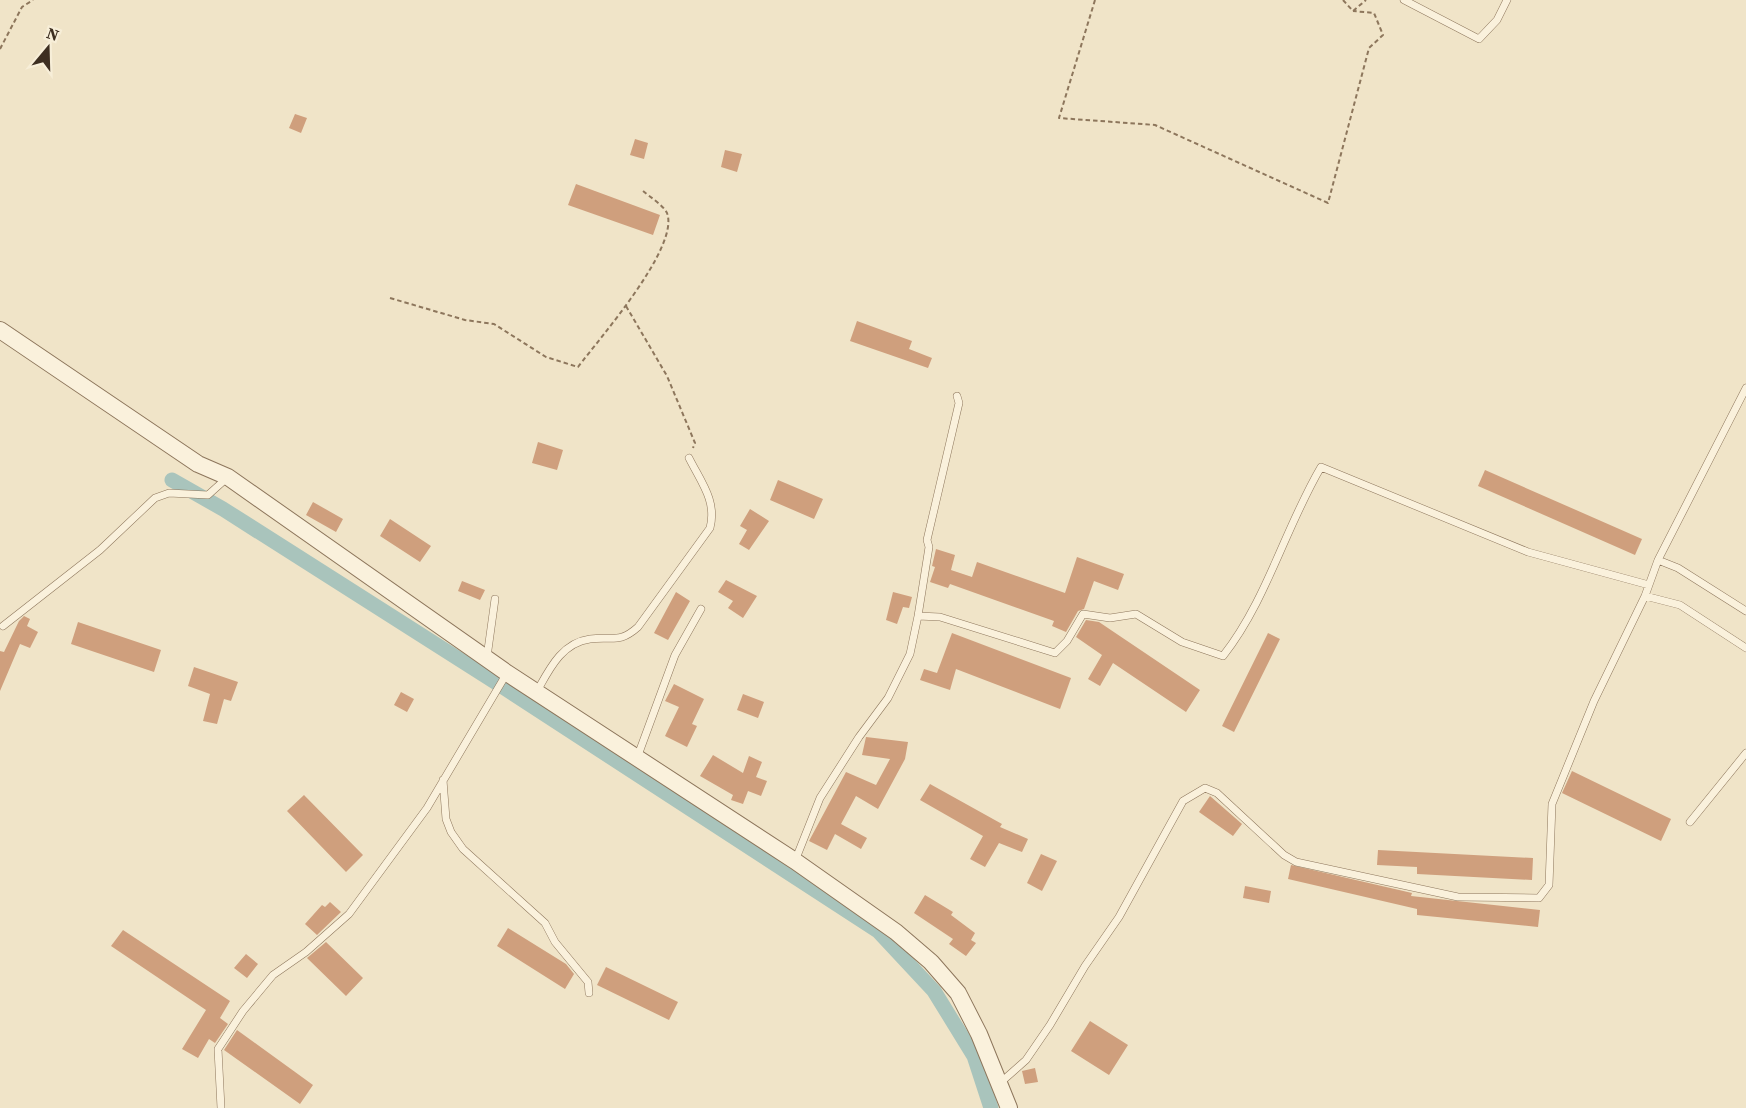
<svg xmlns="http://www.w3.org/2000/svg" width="1746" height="1108" viewBox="0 0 1746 1108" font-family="'Source Serif 4',serif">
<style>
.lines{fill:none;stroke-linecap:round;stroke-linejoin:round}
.canal{stroke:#a9c4bc;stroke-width:15}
.building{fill:#cf9f7d}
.service-casing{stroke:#8d765c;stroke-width:8}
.tertiary-casing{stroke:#8d765c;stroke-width:18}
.path{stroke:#8d765c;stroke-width:2;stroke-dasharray:4.5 3;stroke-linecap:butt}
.service{stroke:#faf1dc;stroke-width:7}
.tertiary{stroke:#faf1dc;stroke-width:16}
</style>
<rect width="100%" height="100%" fill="#f0e4c8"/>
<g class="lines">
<path class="canal" d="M172,480L223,509L506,689L878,931L934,991L974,1056L991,1108"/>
</g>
<path class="building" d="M295,114L307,118L301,133L289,128Z
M635,139L648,143L644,159L630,155Z
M725,150L742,154L737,172L721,167Z
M576,184L660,215L653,235L568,205Z
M857,321L912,341L909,349L932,358L928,368L850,341Z
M538,442L563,450L557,470L532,463Z
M1485,470L1642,539L1635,555L1478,486Z
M778,480L823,499L814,519L770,500Z
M313,502L343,519L336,532L306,515Z
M750,509L769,521L749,550L739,544L747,530L740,526Z
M390,519L431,546L420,562L380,536Z
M936,549L955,555L951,570L972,577L977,562L1065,593L1077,557L1124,574L1118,590L1094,581L1084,609L1078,611L1066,632L1052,626L1054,621L950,584L948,588L930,582L935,567L932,566Z
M726,580L757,596L743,618L728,608L733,601L718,592Z
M462,581L485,590L480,600L458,591Z
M676,592L690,601L668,640L654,633Z
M893,592L912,597L909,608L903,607L897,624L886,620Z
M24,616L30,619L27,626L38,632L30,648L20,644L0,691V651L4,652L19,621Z
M1086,620L1099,622L1200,690L1186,712L1113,663L1100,686L1088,679L1102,655L1076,637Z
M78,622L161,650L154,672L71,644Z
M952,633L1071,678L1060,709L956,669L950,690L920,680L924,669L937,673Z
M1268,633L1280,639L1234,732L1222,726Z
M194,667L238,682L231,701L224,699L217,724L203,721L210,694L188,686Z
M674,684L704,699L692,724L697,726L687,747L665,736L679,707L665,701Z
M401,692L414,699L407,712L394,705Z
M743,694L764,702L758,718L737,710Z
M866,737L908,742L905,759L878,809L856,796L841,824L867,838L861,849L835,834L827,850L809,841L846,772L876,785L890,759L862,755Z
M713,755L743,773L749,756L762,762L756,777L767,781L761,796L748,791L743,804L731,800L733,795L700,776Z
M1572,771L1671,819L1661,841L1562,793Z
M930,784L1002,824L1000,827L1028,839L1022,852L999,843L985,867L970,859L983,836L920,800Z
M304,795L363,855L346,872L287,811Z
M1210,796L1242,824L1233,836L1199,812Z
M1378,850L1533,858L1532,880L1417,874V867L1377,865Z
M1041,854L1057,861L1042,891L1027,883Z
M1291,865L1412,893L1411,896L1540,910L1538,927L1417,915V909L1288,879Z
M1245,886L1271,891L1269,903L1243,898Z
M925,895L953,912L951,915L975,933L971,940L976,943L966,956L949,944L953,939L914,913Z
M330,902L341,912L317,935L305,924L322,905L325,907Z
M508,928L566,964L574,974L565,989L497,946Z
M123,930L230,1001L220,1018L228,1024L215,1043L209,1039L198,1058L182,1049L206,1010L111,946Z
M326,942L363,978L346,996L307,958Z
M246,954L258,964L247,978L234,968Z
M606,967L678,1002L669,1020L597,985Z
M1090,1021L1128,1045L1109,1075L1071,1051Z
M237,1030L313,1085L300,1104L224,1050Z
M1035,1068L1038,1082L1025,1084L1022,1071Z"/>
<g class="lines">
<defs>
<path id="service" d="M1404,0L1479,39L1497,20L1507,0
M1658,560L1678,568L1746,611
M1645,596L1658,560L1746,388
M918,616L929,547L927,540L959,403L957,396
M3,626L100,550L155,498L169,493L208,495L228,477
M487,657L495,599
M536,693C549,670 561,643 590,639C613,636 619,644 638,627L710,528C717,501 701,482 689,458
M637,758L675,655L701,609
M443,780L446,819L451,832L463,849L545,923L555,942L588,982L589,993
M1690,822L1746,753
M795,861L820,798L859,737L888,698L910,654L918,616L940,617L1055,653L1067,641L1083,614L1110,618L1136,614L1182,642L1223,656C1267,600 1285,528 1321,467L1528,552L1649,585
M1000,1083L1026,1060L1050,1025L1085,966L1119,917L1183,801L1205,788L1217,793L1284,855L1296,862L1458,897L1539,898L1549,885L1552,804L1594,701L1645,596L1680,605L1746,648
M221,1108L218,1049L243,1011L273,975L306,952L349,914L427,808L507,673"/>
<path id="tertiary" d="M0,330L198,464L228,477L507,673L795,861L896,932L931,962L958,993L979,1034L1009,1108"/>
</defs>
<use href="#service" class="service-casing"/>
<use href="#tertiary" class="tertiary-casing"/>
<path class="path" d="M1095,0L1059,118L1155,125L1328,203L1369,48L1383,35L1374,13L1353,11
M1343,0L1353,11L1366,0
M0,49L22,7L33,0
M390,298L465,320L494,324L546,357L578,367C599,339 680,247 667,213C663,205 650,197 643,191
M626,306L667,376L695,443L693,448"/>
<use href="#service" class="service"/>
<use href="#tertiary" class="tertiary"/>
</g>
<g transform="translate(48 48) rotate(19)" stroke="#f7eed8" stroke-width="4.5" paint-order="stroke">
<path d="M0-4.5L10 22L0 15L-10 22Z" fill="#3d2e20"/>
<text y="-9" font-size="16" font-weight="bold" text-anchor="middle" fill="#3d2e20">N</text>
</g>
</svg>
